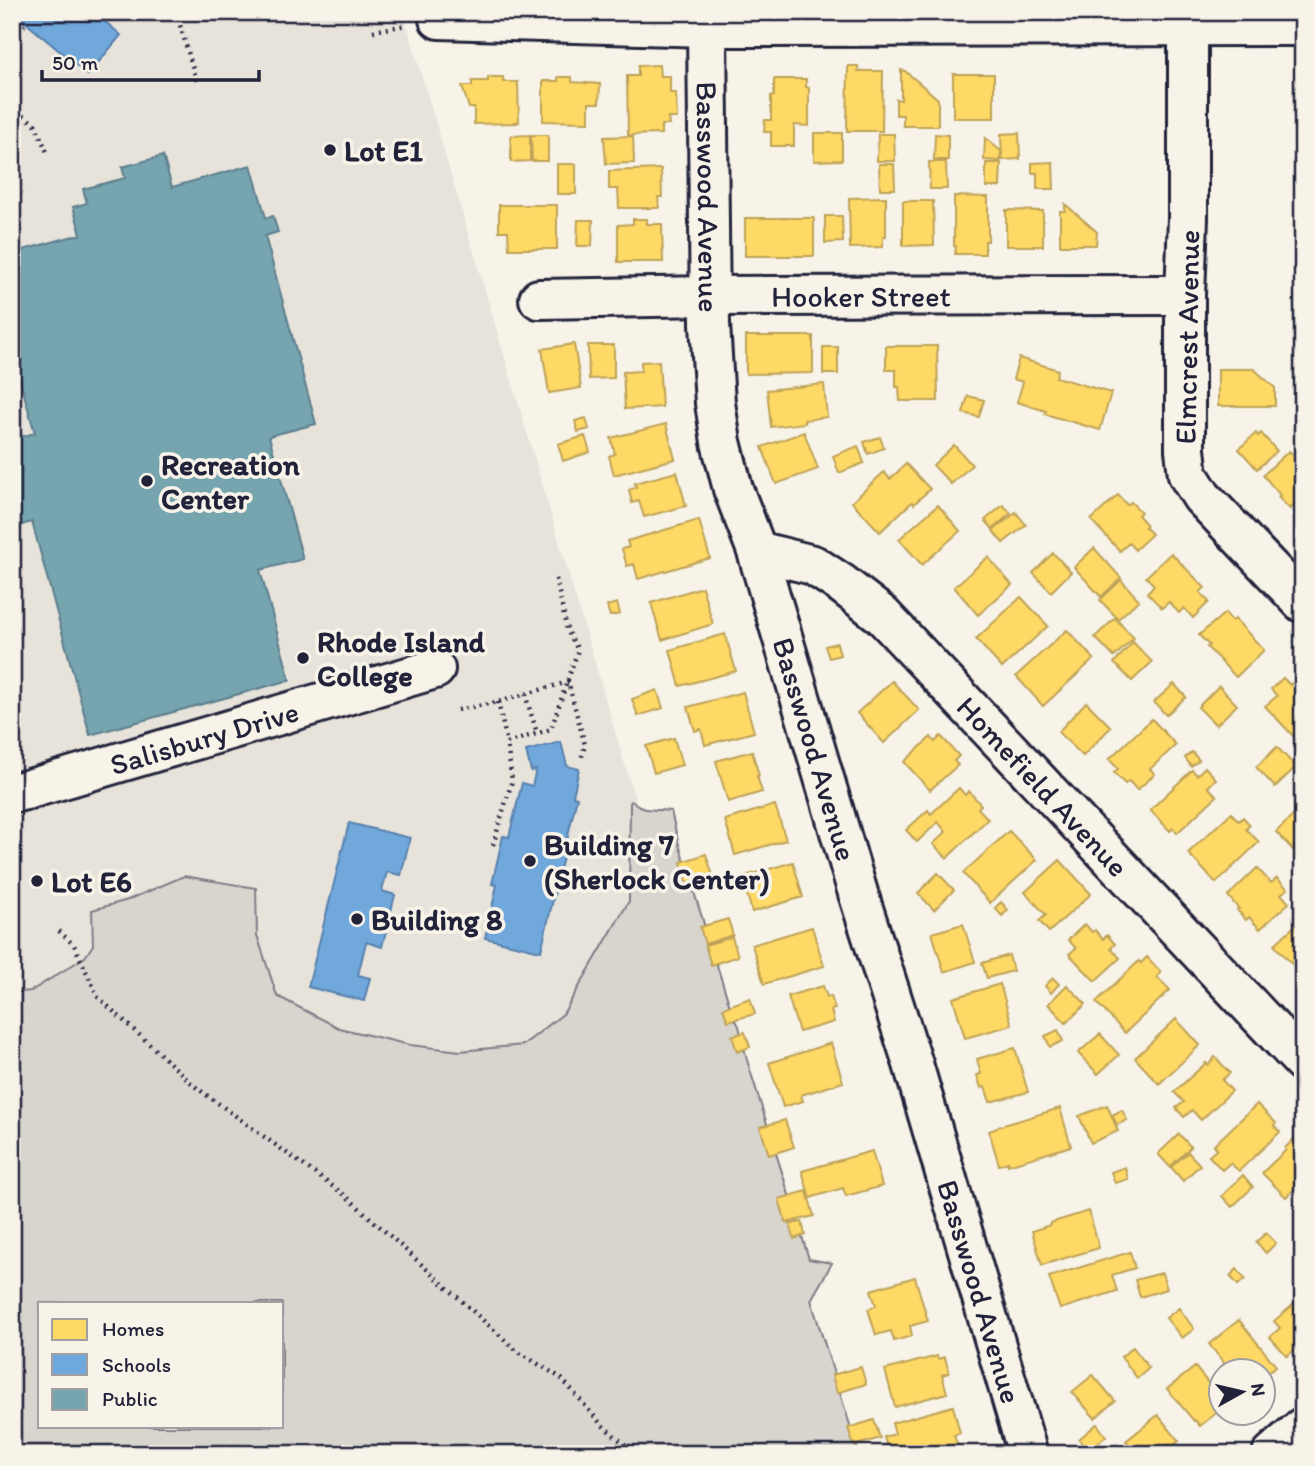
<svg xmlns="http://www.w3.org/2000/svg" width="1315" height="1466" viewBox="0 0 1315 1466" font-family="Itim,sans-serif">
<style>
.built{fill:#e7e3db;fill-rule:evenodd}
.green{fill:#d8d5cf;stroke:#7d7c85;stroke-width:2;fill-rule:evenodd}
.homes{fill:#ffd966;stroke:#bda259;stroke-width:2}
.schools{fill:#6fa8dc;stroke:#5880ac;stroke-width:2}
.public{fill:#76a5af;stroke:#5d7e8c;stroke-width:2}
.lines{fill:none;stroke-linecap:round;stroke-linejoin:round}
.minor-casing{stroke:#22223b;stroke-width:44}
.major-casing{stroke:#22223b;stroke-width:44}
.path{stroke:#22223b;stroke-width:4.5;stroke-dasharray:2 5;stroke-linecap:butt}
.minor{stroke:#f7f3e8;stroke-width:38}
.major{stroke:#f7f3e8;stroke-width:38}
.poi-dot{fill:#22223b;stroke:#f7f3e8;stroke-width:2.5}
.labels{text-anchor:middle;dominant-baseline:central;stroke-width:7;stroke-linejoin:round;paint-order:stroke}
.poi-label{font-size:30px;font-weight:bold;fill:#22223b;stroke:#f7f3e8;text-anchor:start}
.street-label{font-size:30px;fill:#22223b;stroke:#f7f3e8}
</style>
<rect width="100%" height="100%" fill="#f7f3e8"/>
<filter id="ink" filterUnits="userSpaceOnUse"><feTurbulence type="fractalNoise" baseFrequency=".0143" numOctaves="2"/><feDisplacementMap in="SourceGraphic" scale="14" xChannelSelector="R" yChannelSelector="G"/><feConvolveMatrix kernelMatrix="1 2 1 2 8 2 1 2 1" color-interpolation-filters="sRGB"/></filter>
<g filter="url(#ink)">
<path class="built" d="M12,12H403L828,1454H12ZM40,1303H282V1426H40Z"/>
<path class="green" d="M631,801L645,809L671,811L678,841L732,1013L739,1026L747,1060L809,1259L832,1263L811,1300L859,1454H12V993L31,991L85,957L93,945L92,910L128,900L184,876L256,888L257,935L277,996L339,1028L410,1045L460,1051L523,1045L563,1014L629,901L630,803ZM40,1303H282V1426H40Z"/>
<path class="homes" d="M659,65L660,76H670V93H676L677,118H668L669,125H661V134L628,135L627,76H638V66Z
M848,66H858V71H883L882,131H847Z
M901,70L905,71L938,99V126H903V115H896V99L901,100Z
M953,74H994V118H953Z
M488,77H503V82H518L519,122H515L516,123L474,124V108H469L462,86H472V81H488Z
M558,77H572V82L600,84L599,103H589V122L543,121V81H558Z
M774,79H806V87L809,88V126L794,125V146H771V132H764L765,120H771V96H774Z
M814,133H842V160L814,161Z
M1019,133L1020,159L1002,160L1001,134Z
M878,134H894L895,161H877Z
M935,134L948,135V160H934Z
M530,135V161L511,162V136Z
M531,135H548V161H532Z
M633,136L634,163L606,164L604,137Z
M985,138L1001,151L1000,161L984,160Z
M929,162H946L947,189H930Z
M1053,162L1054,189H1037V173H1032V163Z
M986,163H1001L1000,187H986Z
M557,164H576V194H557Z
M879,164H894L895,189H880Z
M661,169L662,197H658L659,208H619L618,189H609V171Z
M954,196L988,197V241H985V254H955L956,246H954Z
M886,197V237H883V247L850,248L849,198Z
M903,201H933L934,245L903,246Z
M1065,204L1097,232L1096,245H1060V211H1065Z
M499,205H557V249H509L508,231H499Z
M1006,210L1043,211V246H1006Z
M825,216H842L843,242L825,243Z
M745,218H814V256H745Z
M633,219H647V224H662L663,262H618V225L633,224Z
M578,220H593L592,246H577Z
M746,336H813V373L746,374Z
M574,344L581,388L549,393L542,349Z
M588,345H614V378L589,379Z
M886,346H937L938,401H900L899,387H896V370H886Z
M823,347H838V374H823Z
M1019,358L1058,370L1056,377L1111,393L1100,430L1045,414L1046,411L1017,402L1023,382L1013,379Z
M659,361L662,407L625,409L623,372L641,371V362Z
M1218,369H1254L1275,388V406H1218Z
M824,384L827,417L804,420L805,423L771,427L767,390Z
M968,396L984,400L979,417L963,413Z
M586,418L589,429L578,432L575,421Z
M666,424L675,459L614,475L609,456L615,454L611,438Z
M804,432L818,469L776,484L762,447Z
M1256,433L1258,436L1261,433L1277,451L1257,469L1239,449Z
M585,436L590,452L563,461L558,444Z
M880,437L884,448L868,454L864,442Z
M954,445L972,465L951,484L933,465Z
M858,446L864,463L839,473L833,456Z
M1289,451L1303,465V497L1290,509L1278,497L1280,495L1263,475Z
M906,464L930,489L914,504L912,502L880,532L852,502L884,472L890,479Z
M677,472L686,506L644,517L639,501L632,503L629,490L636,487L635,483Z
M1118,495L1127,505L1131,502L1141,512L1138,515L1147,525L1145,527L1152,534L1135,550L1129,543L1120,551L1091,520Z
M938,505L960,531L922,565L899,539Z
M1003,505L1011,513L993,529L985,520Z
M1016,512L1026,525L1003,543L993,531Z
M699,520L710,558L638,579L634,564L627,566L622,549L629,547L627,541Z
M1094,548L1121,578L1101,597L1074,567Z
M1053,553L1071,572L1051,592L1033,573Z
M1171,553L1205,588L1200,592L1209,602L1193,618L1184,608L1179,613L1169,602L1162,608L1147,593L1154,585L1146,577Z
M988,557L1012,585L978,615L954,587Z
M1121,580L1139,600L1118,619L1100,600Z
M702,587L713,624L662,640L651,603Z
M1021,597L1048,626L1002,668L976,639Z
M617,603L620,614L610,616L607,606Z
M1225,613L1232,621L1235,619L1264,650L1236,677L1207,647L1209,645L1199,635Z
M1115,618L1134,638L1114,657L1095,637Z
M1067,630L1094,659L1043,706L1016,676Z
M725,634L736,671L680,686L670,650Z
M1133,642L1152,662L1132,681L1114,663Z
M837,643L840,655L829,658L825,646Z
M1283,678L1290,685L1294,681L1303,691V733L1296,739L1265,706L1277,696L1271,689Z
M892,681L919,710L884,743L857,713Z
M1174,684L1186,697L1166,715L1154,702Z
M1219,686L1237,705L1216,725L1198,707Z
M657,690L663,708L638,716L632,699Z
M743,692L754,732L705,745L701,729L695,731L688,707Z
M1086,702L1111,727L1083,756L1058,732Z
M1152,719L1176,745L1150,769L1155,774L1137,790L1129,781L1125,784L1114,773L1118,769L1109,759Z
M941,736L959,756L954,761L958,765L930,790L904,762L931,737L935,742Z
M674,738L682,765L654,773L646,746Z
M1277,747L1296,767L1275,787L1256,767Z
M752,751L759,776H757L762,792L728,802L716,761Z
M1192,752L1199,760L1191,766L1185,758Z
M1205,767L1216,779L1208,787L1217,796L1177,833L1173,828L1170,831L1150,810L1192,770L1197,775Z
M959,788L965,795L969,791L981,805L978,808L988,819L947,858L933,844L946,832L938,822L917,842L906,830L928,810L931,814Z
M775,805L786,840L735,855L725,820Z
M1297,812L1303,818V847L1296,853L1276,832Z
M1231,813L1239,821L1243,817L1250,825L1246,829L1259,842L1216,883L1188,853Z
M1009,831L1037,860L990,903L963,873Z
M706,854L714,879L688,887L681,862Z
M1060,860L1091,894L1049,932L1039,921L1046,915L1025,892Z
M793,862L803,897L752,912L742,877Z
M1257,868L1271,883L1277,878L1288,889L1281,894L1289,903L1260,929L1249,917L1246,920L1237,910L1239,909L1228,896Z
M938,873L954,890L934,910L918,893Z
M1001,902L1008,910L1002,916L995,908Z
M1303,918V976L1274,945Z
M728,919L733,935L705,944L700,927Z
M963,924L975,962L944,972L932,933Z
M1085,924L1092,932L1095,930L1103,939L1107,935L1115,944L1111,948L1120,958L1095,981L1069,954L1076,948L1068,940Z
M812,927L824,966L764,984L752,945Z
M732,937L738,956L711,965L705,945Z
M1009,955L1013,971L987,978L982,963Z
M1147,957L1161,972L1157,977L1170,990L1125,1033L1096,1002L1139,961L1141,963Z
M1053,978L1059,984L1051,993L1045,986Z
M1000,984L1012,1025L965,1038L953,998Z
M1067,985L1086,1004L1066,1023L1048,1004Z
M823,986L827,997L831,996L835,1009L831,1010L834,1022L799,1032L788,996Z
M750,998L755,1014L728,1021L723,1008Z
M1176,1019L1200,1045L1159,1084L1135,1058Z
M1058,1030L1063,1041L1050,1047L1045,1036Z
M745,1032L750,1047L737,1052L732,1036Z
M1100,1034L1119,1055L1098,1074L1078,1053Z
M831,1043L843,1082L801,1095L803,1101L783,1107L769,1063Z
M1015,1048L1028,1092L990,1102L985,1087L981,1088L977,1075L981,1074L977,1059Z
M1215,1057L1230,1073L1222,1080L1232,1091L1201,1120L1192,1110L1184,1117L1176,1108L1184,1102L1174,1092L1206,1063L1208,1065Z
M1257,1104L1276,1123L1274,1125L1280,1132L1239,1171L1230,1163L1222,1170L1209,1156L1217,1149L1214,1145Z
M1107,1105L1118,1131L1091,1143L1079,1116Z
M1060,1108L1071,1146L1008,1165V1162L999,1165L989,1131L997,1128V1127Z
M1122,1110L1127,1120L1117,1125L1112,1115Z
M785,1120L794,1147L769,1155L760,1127Z
M1179,1134L1191,1147L1170,1167L1158,1154Z
M1296,1137L1303,1144V1181L1286,1197L1262,1173L1286,1150L1285,1148Z
M872,1151L882,1186L846,1196L843,1188L810,1198L802,1171Z
M1188,1152L1200,1165L1183,1181L1171,1167Z
M1125,1167L1128,1179L1115,1183L1111,1172Z
M1243,1175L1253,1187L1232,1207L1222,1196Z
M807,1191L814,1216L786,1223L779,1199Z
M1089,1211L1099,1248L1042,1265L1032,1231L1050,1225V1223Z
M802,1222L805,1235L794,1239L790,1224Z
M1266,1233L1276,1243L1266,1253L1256,1242Z
M1130,1252L1135,1268L1112,1275L1117,1291L1060,1309L1049,1277Z
M1237,1269L1245,1279L1238,1285L1230,1276Z
M1162,1273L1167,1289L1140,1297L1135,1280Z
M915,1277L928,1321L910,1326L912,1336L894,1341L891,1331L876,1335L868,1309L876,1306L871,1290Z
M1301,1298L1303,1300V1340L1297,1345L1298,1347L1287,1356L1270,1337L1280,1328L1274,1321Z
M1179,1308L1194,1329L1182,1338L1166,1318Z
M1239,1320L1276,1366L1262,1377V1372H1231L1209,1344Z
M1133,1347L1149,1368L1139,1377L1137,1378L1121,1357Z
M937,1356L938,1359L945,1357L949,1373L942,1375L947,1393L895,1407L885,1370Z
M861,1367L866,1384L837,1393L832,1375Z
M1195,1367L1220,1397V1410L1200,1426L1195,1420L1194,1421L1167,1389Z
M1093,1375L1115,1401L1095,1418L1072,1392Z
M953,1406L960,1433L954,1435L957,1444L923,1454H889L884,1437L895,1434L892,1423Z
M1158,1415L1179,1441L1163,1454H1136L1126,1441Z
M874,1420L880,1438L854,1446L848,1428Z
M1097,1424L1106,1436L1088,1451L1079,1439Z
M1100,1444L1108,1454H1088Z"/>
<path class="schools" d="M13,12H94L121,35L88,75Z
M561,742L567,766L579,769L573,796L577,797L541,951L485,938L497,885L492,884L503,836L509,837L522,783L532,786L536,770L531,771L526,751Z
M349,823L410,838L401,875L387,872L382,891L395,895L382,947L366,942L358,975L370,978L364,1001L308,987Z"/>
<path class="public" d="M163,156L172,187L251,165L266,218L273,216L278,232L265,236L316,424L269,436L303,559L260,570L290,680L90,735L32,522L12,528V439L35,433L12,352V253L81,234L73,207L87,203L83,189L125,178L122,167Z"/>
<g class="lines">
<defs>
<g id="minor">
<path d="M439,19L707,27L1303,26"/>
<path d="M1188,26V218L1185,295V450L1188,475L1202,497L1303,603"/>
<path id="s1" d="M707,27L710,324L715,403L721,442L733,489L757,551L858,893L913,1064L1028,1454"/>
<path id="s2" d="M539,299L710,296L1185,295"/>
<path id="s3" d="M757,551L813,565L842,584L882,615L1303,1062"/>
<path id="s4" d="M12,793L26,790L435,669"/>
</g>
<path id="major" d="M1272,1454L1303,1427"/>
</defs>
<use href="#minor" class="minor-casing"/>
<use href="#major" class="major-casing"/>
<path class="path" d="M176,12L198,85
M373,31L407,25
M12,33L25,25
M12,107L35,124L47,152
M525,694L537,733
M498,702L507,743
M458,710L498,702L568,682L585,745L581,760
M493,845L512,781L507,743L551,729L578,650L567,630L555,574
M59,931L74,945L98,997L197,1088L346,1196L517,1351L561,1378L602,1425L636,1454"/>
<use href="#minor" class="minor"/>
<use href="#major" class="major"/>
</g>
</g>
<g class="poi-dot">
<circle cx="330" cy="150" r="7"/>
<circle cx="147" cy="481" r="7"/>
<circle cx="303" cy="658" r="7"/>
<circle cx="530" cy="861" r="7"/>
<circle cx="37" cy="881" r="7"/>
<circle cx="357" cy="919" r="7"/>
</g>
<g class="labels">
<g class="poi-label">
<text x="344" y="150">Lot E1</text>
<text x="161" y="464">Recreation<tspan x="161" dy="34">Center</tspan></text>
<text x="317" y="641">Rhode Island<tspan x="317" dy="34">College</tspan></text>
<text x="544" y="844">Building 7<tspan x="544" dy="34">(Sherlock Center)</tspan></text>
<text x="51" y="881">Lot E6</text>
<text x="371" y="919">Building 8</text>
</g>
<g class="street-label">
<text stroke="none"><textPath href="#s1" startOffset="170">Basswood Avenue</textPath></text>
<text stroke="none"><textPath href="#s2" startOffset="322">Hooker Street</textPath></text>
<text transform="translate(1187 337) rotate(-89)">Elmcrest Avenue</text>
<text stroke="none"><textPath href="#s4" startOffset="200">Salisbury Drive</textPath></text>
<text stroke="none"><textPath href="#s1" startOffset="737">Basswood Avenue</textPath></text>
<text stroke="none"><textPath href="#s3" startOffset="378">Homefield Avenue</textPath></text>
<text stroke="none"><textPath href="#s1" startOffset="1304">Basswood Avenue</textPath></text>
</g>
</g>
<rect width="1315" height="1466" fill="none" stroke="#f7f3e8" stroke-width="42"/>
<rect x="21" y="21" width="1273" height="1424" fill="none" stroke="#22223b" stroke-width="2.5" filter="url(#ink)"/>
<rect x="38" y="1302" width="245" height="126" fill="#f7f3e8" stroke="#a29fa3" stroke-width="2"/>
<rect x="52" y="1319" width="35" height="21" fill="#ffd966" stroke="#a29fa3" stroke-width="2"/>
<text x="102" y="1336" font-size="21" fill="#22223b">Homes</text>
<rect x="52" y="1354" width="35" height="21" fill="#6fa8dc" stroke="#a29fa3" stroke-width="2"/>
<text x="102" y="1372" font-size="21" fill="#22223b">Schools</text>
<rect x="52" y="1389" width="35" height="21" fill="#76a5af" stroke="#a29fa3" stroke-width="2"/>
<text x="102" y="1406" font-size="21" fill="#22223b">Public</text>
<g transform="translate(1242 1392) rotate(82)"><circle r="33" fill="#f7f3e8" stroke="#a29fa3" stroke-width="2"/>
<path d="M0-5L12 26L0 18L-12 26Z" fill="#22223b"/>
<text y="-10" font-size="19" font-weight="bold" text-anchor="middle" fill="#22223b">N</text>
</g>
<path d="M42 70v10h217v-10" fill="none" stroke="#22223b" stroke-width="3.5"/>
<text x="52" y="70" font-size="21" fill="#22223b" stroke="#f7f3e8" stroke-width="5" paint-order="stroke">50 m</text>
</svg>
